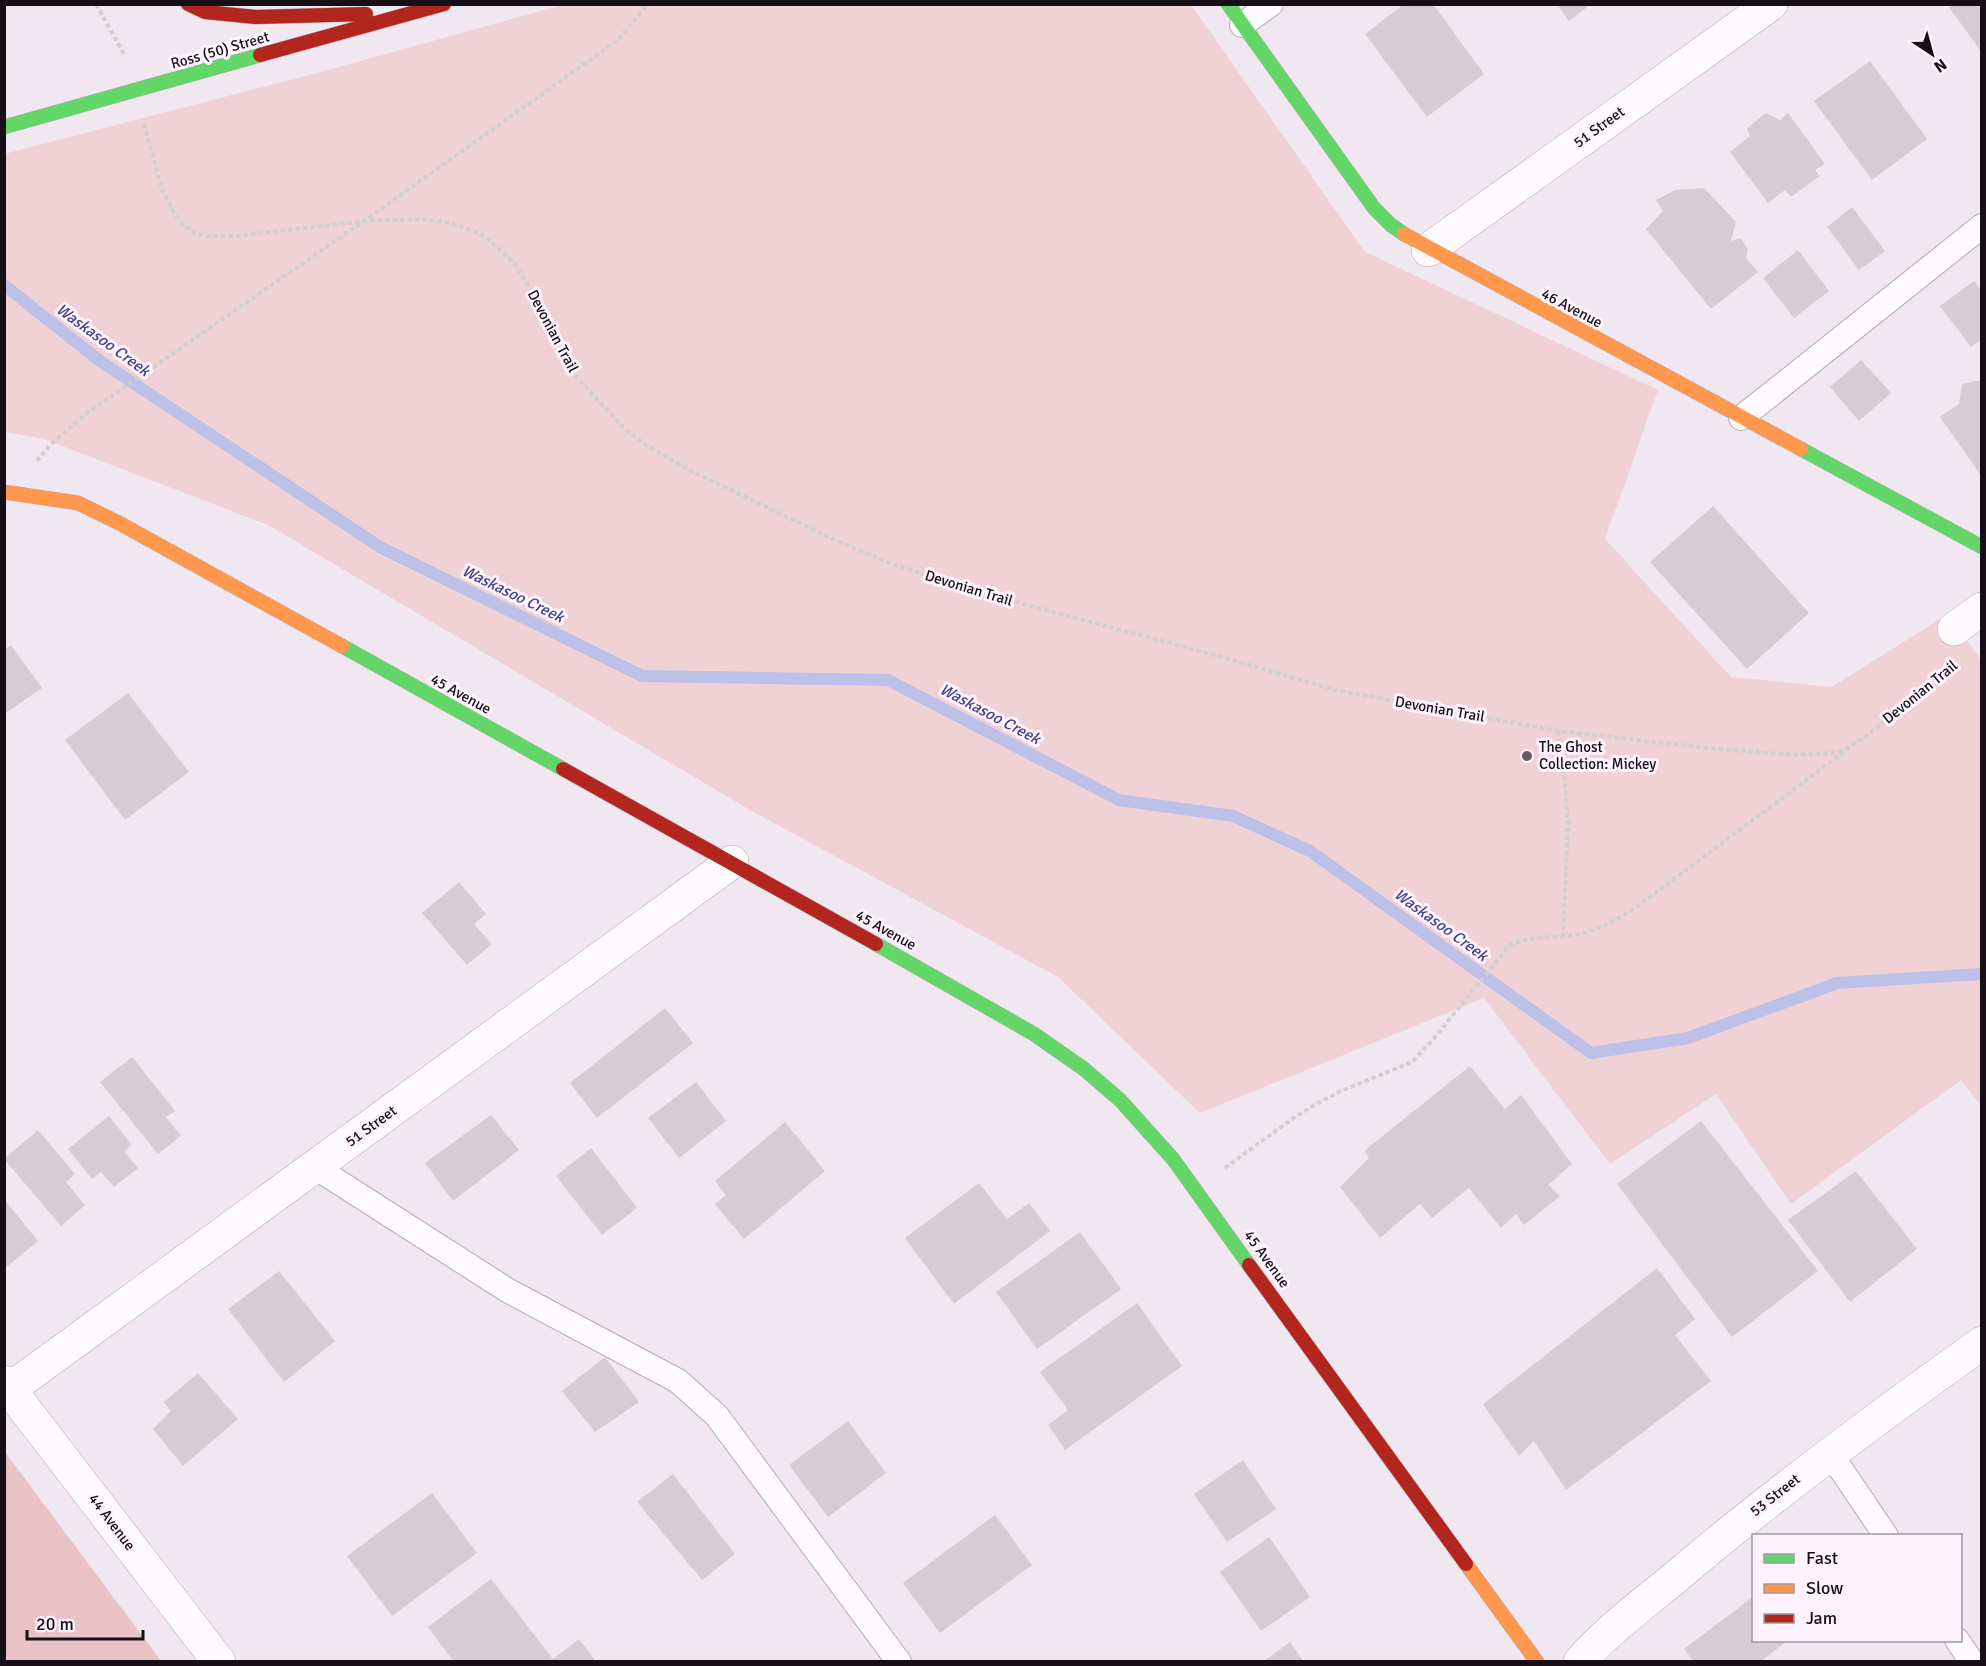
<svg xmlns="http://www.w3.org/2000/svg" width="1986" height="1666" viewBox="0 0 1986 1666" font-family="Signika,sans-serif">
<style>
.green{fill:#efd1d6}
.forest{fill:#eac3c8}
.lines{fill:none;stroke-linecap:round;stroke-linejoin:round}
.stream{stroke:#bdc0e7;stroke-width:12}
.building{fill:#d6cdd3}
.lane-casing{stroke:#b3abb2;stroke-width:26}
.street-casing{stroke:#b3abb2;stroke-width:34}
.fast-casing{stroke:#b3abb2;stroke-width:15}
.slow-casing{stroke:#b3abb2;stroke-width:15}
.jam-casing{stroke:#b3abb2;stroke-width:15}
.path{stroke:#d2cfd1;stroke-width:4;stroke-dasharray:4.5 3;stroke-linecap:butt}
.lane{stroke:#fdfbfd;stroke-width:24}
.street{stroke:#fdfbfd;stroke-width:33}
.fast{stroke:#63d668;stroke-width:14}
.slow{stroke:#ff974d;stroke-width:14}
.jam{stroke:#b3261e;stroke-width:14}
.poi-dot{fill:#635b62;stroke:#fef3fd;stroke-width:2}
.labels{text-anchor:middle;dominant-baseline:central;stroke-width:6;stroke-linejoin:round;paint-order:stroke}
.street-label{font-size:15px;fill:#161016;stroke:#fef3fd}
.poi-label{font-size:15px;fill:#161016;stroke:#fef3fd;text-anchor:start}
.water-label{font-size:16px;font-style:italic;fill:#414686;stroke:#fef3fd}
</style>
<rect width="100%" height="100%" fill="#f1e7f0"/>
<path class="green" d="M562,5H1191L1365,252L1658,390L1605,539L1731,677L1832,687L1948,614L1981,660V1106L1961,1080L1791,1204L1716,1094L1610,1164L1484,998L1200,1113L1058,977L750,810L268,525L44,439L5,432L4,154L321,72Z"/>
<path class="forest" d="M5,1452L161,1661H5Z"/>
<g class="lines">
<path class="stream" d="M4,285L100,361L380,547L642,676L888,680L1119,800L1233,816L1310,851L1591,1053L1688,1038L1837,983L1982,974"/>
</g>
<path class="building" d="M1404,4H1433L1484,74L1427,117L1365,34Z
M1557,4H1591L1569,21Z
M1952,4H1982V53L1949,7Z
M1870,61L1927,139L1872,180L1814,101Z
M1766,113L1780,120L1788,113L1825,164L1815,170L1820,176L1791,197L1785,190L1768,203L1730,152L1750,136L1747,128Z
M1704,188L1736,222L1731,241L1741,238L1748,249L1746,258L1758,272L1711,309L1646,229L1663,211L1656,200L1675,190Z
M1852,207L1885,251L1859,270L1827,227Z
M1798,250L1829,291L1794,318L1763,278Z
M1974,281L1982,291V339L1971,347L1940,306Z
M1861,360L1891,393L1859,421L1830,387Z
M1982,380V477L1940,417L1959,404L1962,384Z
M1713,506L1809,613L1747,669L1650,562Z
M11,645L42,688L4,714V650Z
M128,693L189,772L125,820L65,740Z
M459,882L486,914L474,924L492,944L467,965L422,913Z
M665,1008L693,1043L597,1118L570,1083Z
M132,1057L175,1111L166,1117L181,1136L158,1154L100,1082Z
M1470,1066L1505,1109L1521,1095L1572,1164L1548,1185L1560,1196L1524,1225L1516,1214L1501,1228L1469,1188L1432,1218L1420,1204L1380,1238L1340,1187L1369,1158L1364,1151Z
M696,1082L726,1121L679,1158L648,1118Z
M491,1115L519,1150L453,1201L425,1163Z
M109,1116L132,1145L124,1151L138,1168L114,1187L101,1172L92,1179L68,1149Z
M1701,1121L1818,1271L1732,1337L1617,1184Z
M785,1122L825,1171L744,1239L715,1204L726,1195L715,1181Z
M38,1130L75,1174L66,1182L85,1205L61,1226L4,1159Z
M591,1148L637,1208L602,1235L556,1176Z
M1856,1171L1917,1249L1850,1302L1788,1220Z
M979,1183L1007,1219L1029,1203L1050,1231L954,1304L905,1238Z
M4,1199L38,1241L4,1269Z
M1080,1232L1121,1289L1037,1349L996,1292Z
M1657,1268L1695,1319L1675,1335L1711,1381L1566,1490L1534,1441L1519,1456L1483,1404Z
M279,1271L335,1341L284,1382L228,1309Z
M1137,1303L1182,1366L1065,1450L1048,1425L1068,1410L1040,1372Z
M605,1357L639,1402L595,1432L562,1391Z
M198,1373L238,1419L183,1466L153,1429L171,1411L164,1402Z
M848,1421L886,1473L828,1517L789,1465Z
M1243,1460L1276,1509L1227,1542L1194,1494Z
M673,1474L735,1554L702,1580L637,1502Z
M432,1493L477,1553L392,1616L347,1556Z
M995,1515L1032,1565L940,1633L903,1583Z
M1269,1537L1310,1597L1261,1631L1220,1572Z
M491,1579L553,1659L579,1639L596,1662H454L428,1627Z
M1754,1596V1640H1788L1760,1662H1694L1684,1649Z
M1290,1642L1304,1662H1263Z"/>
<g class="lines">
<defs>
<path id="lane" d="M1242,25L1271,4
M1741,418L1982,226
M315,1167L507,1290L678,1381L717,1416L899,1662
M1830,1453L1886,1536
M1957,1640L1972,1662"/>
<path id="street" d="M1428,250L1771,4
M1954,629L1982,609
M4,1382L219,1662
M10,1389L732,862
M1580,1662C1609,1628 1650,1599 1683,1571C1779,1490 1880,1416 1982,1343"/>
<path id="fast" d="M1228,4L1374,208L1391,225L1404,234
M4,127L260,55
M1801,449L1982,547
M342,646L563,769
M876,944L1034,1034L1084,1069L1120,1100L1173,1159L1249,1265"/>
<path id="slow" d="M1404,234L1801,449
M4,492L78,503L119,523L342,646
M1466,1564L1537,1662"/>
<path id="jam" d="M188,4L205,12L256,17L366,14
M260,55L444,4
M563,769L876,944
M1249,1265L1466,1564"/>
</defs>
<use href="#lane" class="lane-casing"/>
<use href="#street" class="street-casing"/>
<use href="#fast" class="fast-casing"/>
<use href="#slow" class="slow-casing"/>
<use href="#jam" class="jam-casing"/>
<path class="path" d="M96,4L125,56
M144,124L162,189L175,215L183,224L194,233L206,236H237L364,221L424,219L450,223L469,229L486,237L514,263L533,293L564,357L578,379L624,428L643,443L689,470L839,542L892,564L990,595L1218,656L1335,690L1558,731L1707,748L1794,755L1823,754L1841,751L1865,737L1952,665
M37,461L51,444L87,413L364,221L618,40L648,4
M1558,731L1564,773L1568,824L1563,936
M1225,1168L1292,1119L1316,1104L1341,1091L1412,1062L1431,1042L1509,946C1528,935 1552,939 1574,935C1598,931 1618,919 1638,906L1852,746"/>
<use href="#lane" class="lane"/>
<use href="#street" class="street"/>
<use href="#fast" class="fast"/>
<use href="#slow" class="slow"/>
<use href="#jam" class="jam"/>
</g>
<circle class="poi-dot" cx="1527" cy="756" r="6"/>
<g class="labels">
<g class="street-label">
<text transform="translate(220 50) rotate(-16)">Ross (50) Street</text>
<text transform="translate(1599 127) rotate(-36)">51 Street</text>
<text transform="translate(1572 308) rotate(28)">46 Avenue</text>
<text transform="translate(553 331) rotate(62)">Devonian Trail</text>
<text transform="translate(969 588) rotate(17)">Devonian Trail</text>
<text transform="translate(1920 692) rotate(-39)">Devonian Trail</text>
<text transform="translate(461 694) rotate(29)">45 Avenue</text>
<text transform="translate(1440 709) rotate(10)">Devonian Trail</text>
<text transform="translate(886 930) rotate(29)">45 Avenue</text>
<text transform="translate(371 1126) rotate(-36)">51 Street</text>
<text transform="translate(1267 1259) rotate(54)">45 Avenue</text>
<text transform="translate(1775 1495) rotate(-38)">53 Street</text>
<text transform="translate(112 1522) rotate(53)">44 Avenue</text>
</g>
<g class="poi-label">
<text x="1539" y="747">The Ghost<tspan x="1539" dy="17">Collection: Mickey</tspan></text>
</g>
<g class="water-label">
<text transform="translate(103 340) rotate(36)">Waskasoo Creek</text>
<text transform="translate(513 594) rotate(26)">Waskasoo Creek</text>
<text transform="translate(990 714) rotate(28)">Waskasoo Creek</text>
<text transform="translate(1441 925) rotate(36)">Waskasoo Creek</text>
</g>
</g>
<rect width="1986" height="1666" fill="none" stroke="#161016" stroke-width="12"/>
<rect x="1752" y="1534" width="210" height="108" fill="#fef3fd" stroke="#a198a1" stroke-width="1.5"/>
<rect x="1764" y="1554" width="30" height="9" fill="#63d668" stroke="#a198a1" stroke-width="1.5"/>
<text x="1806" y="1564" font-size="18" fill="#161016">Fast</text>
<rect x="1764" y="1584" width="30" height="9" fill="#ff974d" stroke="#a198a1" stroke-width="1.5"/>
<text x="1806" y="1594" font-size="18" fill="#161016">Slow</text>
<rect x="1764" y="1614" width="30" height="9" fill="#b3261e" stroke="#a198a1" stroke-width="1.5"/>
<text x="1806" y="1624" font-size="18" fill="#161016">Jam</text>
<g transform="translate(1932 54) rotate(144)" stroke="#fef3fd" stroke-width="4.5" paint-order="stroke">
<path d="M0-4.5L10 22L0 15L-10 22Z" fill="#161016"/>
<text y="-9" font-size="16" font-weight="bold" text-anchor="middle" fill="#161016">N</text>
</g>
<path d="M27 1630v9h116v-9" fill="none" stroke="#161016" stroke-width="3"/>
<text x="36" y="1630" font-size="18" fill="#161016" stroke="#fef3fd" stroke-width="4.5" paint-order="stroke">20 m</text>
</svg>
